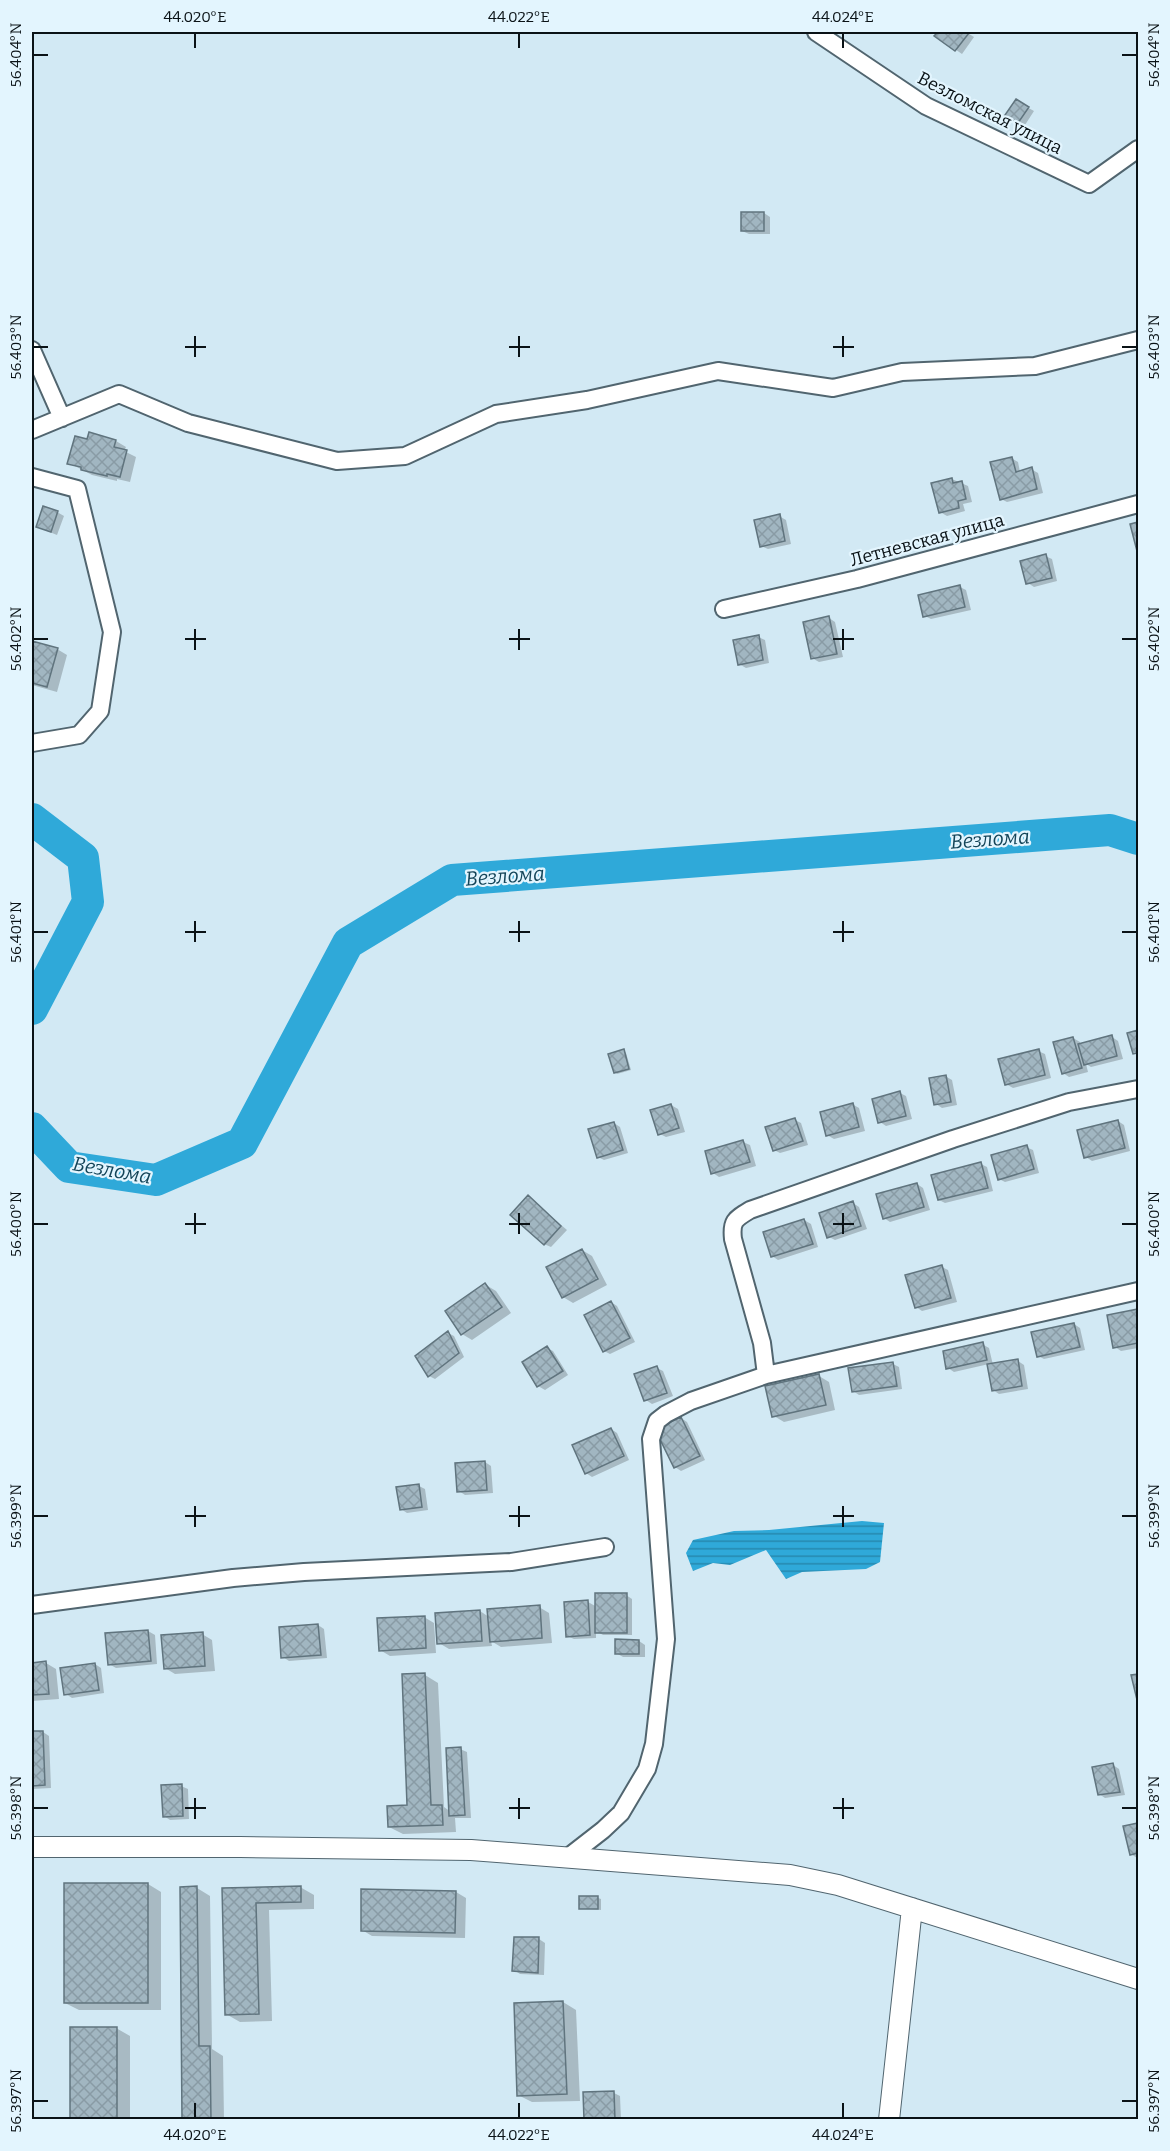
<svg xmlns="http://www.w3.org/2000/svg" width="1170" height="2151" viewBox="0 0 1170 2151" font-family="Bitter,serif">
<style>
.water{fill:url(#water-rules)}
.shadow{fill:#0003}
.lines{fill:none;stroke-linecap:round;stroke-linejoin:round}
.river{stroke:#2fa9d9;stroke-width:32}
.building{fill:url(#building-cross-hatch);stroke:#60747e;stroke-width:1.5}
.minor-casing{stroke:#51656f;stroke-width:20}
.tertiary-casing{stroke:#51656f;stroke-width:22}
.minor{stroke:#fff;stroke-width:16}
.tertiary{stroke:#fff;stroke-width:20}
.ticks{fill:none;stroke:#0a1216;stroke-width:2}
.labels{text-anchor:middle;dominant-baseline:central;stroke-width:4.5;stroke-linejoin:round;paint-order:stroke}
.street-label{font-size:18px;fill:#0a1216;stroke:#e3f5fe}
.water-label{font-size:20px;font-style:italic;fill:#134458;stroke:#e3f5fe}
.neatline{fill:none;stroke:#0a1216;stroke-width:2}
.ticks-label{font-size:15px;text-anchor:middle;fill:#0a1216}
</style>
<defs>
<pattern id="water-rules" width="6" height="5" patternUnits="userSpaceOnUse" patternTransform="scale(1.5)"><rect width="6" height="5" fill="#2fa9d9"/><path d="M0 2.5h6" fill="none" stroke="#2688af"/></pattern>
<pattern id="building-cross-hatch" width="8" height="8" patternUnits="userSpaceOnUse" patternTransform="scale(1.5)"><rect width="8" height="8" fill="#a1b6c1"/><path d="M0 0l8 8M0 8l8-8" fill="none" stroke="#899ba5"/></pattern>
</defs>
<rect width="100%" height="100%" fill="#d2e9f4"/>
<path class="water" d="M862,1521L884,1523L880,1562L866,1569L802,1572L786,1579L766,1550L730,1565L713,1563L693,1571L686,1553L693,1540L734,1531L769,1530Z"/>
<path class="shadow" d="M940,32H966L974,37L962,54L936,36Z
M1016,101L1034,111L1025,125L1007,114Z
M764,213L770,217V234H749L742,231Z
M88,441H116L126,447L124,451L136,457L130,482L117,479V481L92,475L69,463Z
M1011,458L1018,462L1020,472L1031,469L1038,473L1043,493L1007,502L1001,499Z
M952,479L968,486L972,502L963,504L965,511L947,516L940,512Z
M57,512L64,516L57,535L37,527Z
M779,516L786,520L791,544L768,549L761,546Z
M1045,556L1052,559L1057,581L1034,587L1028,583Z
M960,587L966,590L971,610L931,619L925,616Z
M829,618L835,622L843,657L819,662L812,658Z
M758,637L765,640L769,663L746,668L739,664Z
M32,642L57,649L67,655L57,692L32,685Z
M1112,1037L1118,1041L1123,1059L1091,1067L1086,1064L1088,1072L1069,1077L1063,1073L1073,1038L1080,1042V1045Z
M624,1051L626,1053L631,1070L617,1074L615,1072Z
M1038,1051L1045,1054L1051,1078L1013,1088L1006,1084Z
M945,1076L952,1080L957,1105L942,1108L936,1104Z
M900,1093L906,1096L912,1119L886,1126L880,1122Z
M852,1104L859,1108L865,1131L834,1139L827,1135Z
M671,1105L678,1109L685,1132L666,1137L660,1134Z
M795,1120L801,1123L808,1145L780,1153L774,1150Z
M1118,1121L1124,1125L1130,1151L1092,1161L1086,1157Z
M614,1123L620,1127L628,1153L604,1160L598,1157Z
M743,1142L750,1145L756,1166L719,1177L713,1173Z
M1026,1147L1033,1150L1039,1173L1005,1182L999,1179Z
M981,1164L987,1167L993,1191L945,1203L939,1200Z
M917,1184L923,1188L930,1210L890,1222L884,1218Z
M528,1197L567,1230L551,1247L544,1244Z
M853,1203L859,1207L867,1229L835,1240L829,1237Z
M804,1220L811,1224L818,1247L778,1260L772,1256Z
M582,1250L592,1256L607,1285L573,1303L563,1297Z
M942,1267L948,1270L957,1302L922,1311L916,1307Z
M486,1285L496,1291L511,1313L472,1340L462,1334Z
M611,1302L617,1306L635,1342L610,1354L604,1351Z
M1138,1311V1348L1121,1351L1115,1347L1109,1317Z
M1074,1324L1080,1328L1085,1350L1044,1359L1038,1356Z
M448,1333L454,1336L464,1357L435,1379L429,1376Z
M982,1344L989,1348L993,1365L1018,1361L1024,1365L1028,1389L999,1394L993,1390L989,1364L954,1372L948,1368Z
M547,1348L553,1351L568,1375L545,1390L538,1386Z
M893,1364L899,1367L902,1389L859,1395L853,1391Z
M657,1368L663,1371L673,1396L652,1404L646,1400Z
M819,1376L829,1382L835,1410L784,1422L774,1416Z
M681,1418L687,1422L705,1460L681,1471L675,1467Z
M611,1429L617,1433L629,1460L592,1477L586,1473Z
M485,1462L491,1466L493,1493L465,1495L459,1491Z
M419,1486L425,1489L428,1510L407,1513L401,1509Z
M626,1595L632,1599V1635H603L596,1631V1638L574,1639L567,1636L588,1602L597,1607Z
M539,1607L549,1613L552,1643L501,1647L491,1641L492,1646L449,1649L439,1643L480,1611L489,1617Z
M424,1617L434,1623L436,1653L390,1656L380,1650Z
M318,1625L324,1629L327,1658L289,1661L283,1657Z
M148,1631L155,1635L157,1664L116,1668L109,1664L107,1635Z
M202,1634L212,1640L215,1671L175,1674L165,1668Z
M616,1640L639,1641L645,1645V1657H623L616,1653Z
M46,1663L56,1669L59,1699L32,1701V1664Z
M95,1664L101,1668L104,1693L72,1698L66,1694Z
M425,1675L438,1683L444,1807L451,1812L460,1749L467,1752L471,1818H455L456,1832L403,1834L389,1827L409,1807Z
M43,1732L49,1736L51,1788L32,1789V1733Z
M1113,1765L1119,1769L1125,1795L1105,1798L1099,1794Z
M181,1786L188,1789L189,1819L170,1820L164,1816Z
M1138,1825V1858H1137L1131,1854L1125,1827Z
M148,1884L161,1892V2010H79L65,2003Z
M300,1887L314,1895V1909L269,1910L272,2021L240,2022L226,2014L223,1889Z
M32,1888L33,1889V1905H32Z
M197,1888L210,1896L212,2049L223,2056L224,2120H184Z
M456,1892L466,1898L465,1938L372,1936L362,1930Z
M598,1898L601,1899V1910L581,1908Z
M539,1939L545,1943L544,1975L520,1974L514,1970Z
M563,2002L576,2010L580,2101L532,2102L518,2095Z
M116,2028L130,2036V2120H72Z
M614,2093L620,2096L621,2120H585Z"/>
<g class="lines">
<path class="river" d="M32,819L83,858L88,902L32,1009
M32,1128L69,1167L156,1180L242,1143L348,943L452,880L1110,830L1138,839"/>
</g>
<path class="building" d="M938,32H967L969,33L955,51L934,36Z
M1016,99L1029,107L1018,123L1005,115Z
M741,212H764V231H741Z
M89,432L116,440L114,447L127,450L120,477L107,474V476L81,470V467L67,464L75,436L87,439Z
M1012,457L1016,472L1032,467L1037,489L1000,500L990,462Z
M952,478L953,483L962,481L966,499L958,501L959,508L939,513L931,483Z
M43,506L58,511L51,532L36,527Z
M780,514L785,541L760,547L754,520Z
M1138,522V555L1130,524Z
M1046,554L1052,578L1026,584L1020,561Z
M960,585L965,607L923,617L918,595Z
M829,616L837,654L811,659L803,622Z
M759,635L763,660L738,665L733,640Z
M32,641L58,648L47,687L32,683Z
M1138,1030V1053L1133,1054L1127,1033Z
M1112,1035L1117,1056L1084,1065L1078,1044Z
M1073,1037L1082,1068L1062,1074L1053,1042Z
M624,1049L629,1069L614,1073L608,1054Z
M1039,1049L1045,1075L1005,1085L998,1059Z
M946,1075L951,1102L934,1105L929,1078Z
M900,1091L906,1116L878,1123L872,1099Z
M853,1103L859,1127L826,1136L820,1112Z
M671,1104L679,1128L658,1135L650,1110Z
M795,1118L803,1141L773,1151L765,1127Z
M1118,1120L1125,1148L1084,1158L1077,1130Z
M614,1122L623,1150L597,1158L588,1129Z
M743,1140L750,1162L711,1174L705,1151Z
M1027,1145L1034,1169L998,1180L991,1155Z
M981,1162L988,1188L938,1200L931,1175Z
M917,1183L924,1207L883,1219L876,1194Z
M528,1195L561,1226L544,1245L510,1215Z
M853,1201L861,1226L827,1238L819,1213Z
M804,1219L813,1244L771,1257L763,1232Z
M582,1249L598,1279L562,1298L546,1267Z
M942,1265L951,1298L915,1308L905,1275Z
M485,1283L502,1307L461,1335L445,1311Z
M611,1301L630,1338L603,1352L584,1315Z
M1138,1309V1343L1113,1348L1107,1315Z
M1074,1323L1080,1347L1037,1357L1031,1332Z
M448,1331L459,1353L428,1377L415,1356Z
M983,1342L987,1360L946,1369L943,1351Z
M547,1346L563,1371L537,1387L522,1362Z
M1018,1359L1022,1386L992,1391L987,1364Z
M893,1362L897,1386L852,1392L848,1368Z
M657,1366L667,1393L644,1401L634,1374Z
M819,1374L826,1405L772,1417L765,1386Z
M681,1417L700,1456L674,1468L655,1429Z
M611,1428L624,1456L585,1474L572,1445Z
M485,1461L487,1490L457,1492L455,1463Z
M419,1484L422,1507L400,1510L396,1487Z
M595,1593H627V1633H595Z
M588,1600L590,1635L566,1637L564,1602Z
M540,1605L542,1638L490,1642L487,1609Z
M480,1610L482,1641L437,1644L435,1613Z
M425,1616L426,1648L379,1651L377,1618Z
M318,1624L321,1655L281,1658L279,1627Z
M148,1630L151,1661L108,1665L105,1633Z
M203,1632L205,1666L164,1669L161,1635Z
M615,1639L639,1640V1654H615Z
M46,1661L49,1694L32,1695V1663Z
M95,1663L99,1690L64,1695L60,1668Z
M425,1673L431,1805H442L443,1825L388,1827L387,1806L407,1805L402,1674Z
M1138,1674V1704L1131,1675Z
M32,1731H43L45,1785L32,1786Z
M461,1747L465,1815L449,1816L446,1748Z
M1113,1763L1120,1792L1098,1795L1092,1767Z
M182,1784L183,1816L163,1817L161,1785Z
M1138,1823V1853L1130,1855L1123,1826Z
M64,1883H148V2003H64Z
M197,1886L199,2046H210L211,2120H182L180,1887Z
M301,1886V1902L256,1903L259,2014L225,2015L222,1888Z
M361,1889L456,1891L455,1933L361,1931Z
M579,1896H598V1909H579Z
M514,1937H539L538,1973L512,1971Z
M563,2001L567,2094L517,2096L514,2003Z
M70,2027H117V2120H70Z
M614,2091L615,2120H584L583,2092Z"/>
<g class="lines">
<defs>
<path id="minor" d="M816,32L926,106L1089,184L1138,149
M32,350L62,418
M32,430L119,394L188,423L337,461L405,456L496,414L587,400L718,371L833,388L902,372L1035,366L1138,340
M32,477L77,489L112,632L100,711L79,735L32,743
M724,609L857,579L1138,504
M766,1375L762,1343L733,1239C731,1221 735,1219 750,1210L953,1139L1069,1102L1138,1089
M32,1605L233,1578L304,1572L511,1562L605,1547
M567,1858L603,1830L621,1813L647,1769L654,1744L666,1639L651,1439L657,1421L666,1414L691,1401L766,1375L1138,1291"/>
<path id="tertiary" d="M32,1847H240L471,1850L790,1875L838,1885L1138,1979
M889,2120L912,1908"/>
</defs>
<use href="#minor" class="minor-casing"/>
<use href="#tertiary" class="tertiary-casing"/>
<use href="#minor" class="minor"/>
<use href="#tertiary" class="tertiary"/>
</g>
<path class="ticks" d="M195,33V48M519,33V48M843,33V48M33,55H48M1122,55H1137M195,336V357M519,336V357M843,336V357M33,347H48M185,347H206M509,347H530M833,347H854M1122,347H1137M195,629V650M519,629V650M843,629V650M33,639H48M185,639H206M509,639H530M833,639H854M1122,639H1137M195,921V942M519,921V942M843,921V942M33,932H48M185,932H206M509,932H530M833,932H854M1122,932H1137M195,1213V1234M519,1213V1234M843,1213V1234M33,1224H48M185,1224H206M509,1224H530M833,1224H854M1122,1224H1137M195,1506V1527M519,1506V1527M843,1506V1527M33,1516H48M185,1516H206M509,1516H530M833,1516H854M1122,1516H1137M195,1798V1819M519,1798V1819M843,1798V1819M33,1808H48M185,1808H206M509,1808H530M833,1808H854M1122,1808H1137M33,2101H48M1122,2101H1137M195,2103V2118M519,2103V2118M843,2103V2118"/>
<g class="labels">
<g class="street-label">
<text transform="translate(990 113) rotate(27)">Везломская улица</text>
<text transform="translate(927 540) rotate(-15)">Летневская улица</text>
</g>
<g class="water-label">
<text transform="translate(990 839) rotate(-4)">Везлома</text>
<text transform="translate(505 876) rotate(-4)">Везлома</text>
<text transform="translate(112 1170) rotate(10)">Везлома</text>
</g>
</g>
<rect width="1170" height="2151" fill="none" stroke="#e3f5fe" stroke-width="66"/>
<rect x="33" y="33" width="1104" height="2085" class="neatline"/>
<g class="ticks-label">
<text x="195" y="22">44.020°E</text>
<text x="519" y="22">44.022°E</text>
<text x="843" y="22">44.024°E</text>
<text transform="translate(16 55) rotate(-90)" y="5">56.404°N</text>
<text transform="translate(1154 55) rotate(-90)" y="5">56.404°N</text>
<text transform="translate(16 347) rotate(-90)" y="5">56.403°N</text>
<text transform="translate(1154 347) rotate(-90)" y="5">56.403°N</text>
<text transform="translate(16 639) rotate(-90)" y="5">56.402°N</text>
<text transform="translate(1154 639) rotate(-90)" y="5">56.402°N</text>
<text transform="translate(16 932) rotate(-90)" y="5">56.401°N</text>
<text transform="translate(1154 932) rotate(-90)" y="5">56.401°N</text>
<text transform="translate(16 1224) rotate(-90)" y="5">56.400°N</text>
<text transform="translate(1154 1224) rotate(-90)" y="5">56.400°N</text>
<text transform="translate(16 1516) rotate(-90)" y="5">56.399°N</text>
<text transform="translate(1154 1516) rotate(-90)" y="5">56.399°N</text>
<text transform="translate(16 1808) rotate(-90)" y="5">56.398°N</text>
<text transform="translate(1154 1808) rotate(-90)" y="5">56.398°N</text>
<text transform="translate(16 2101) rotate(-90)" y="5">56.397°N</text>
<text transform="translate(1154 2101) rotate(-90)" y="5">56.397°N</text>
<text x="195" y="2140">44.020°E</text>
<text x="519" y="2140">44.022°E</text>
<text x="843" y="2140">44.024°E</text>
</g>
</svg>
